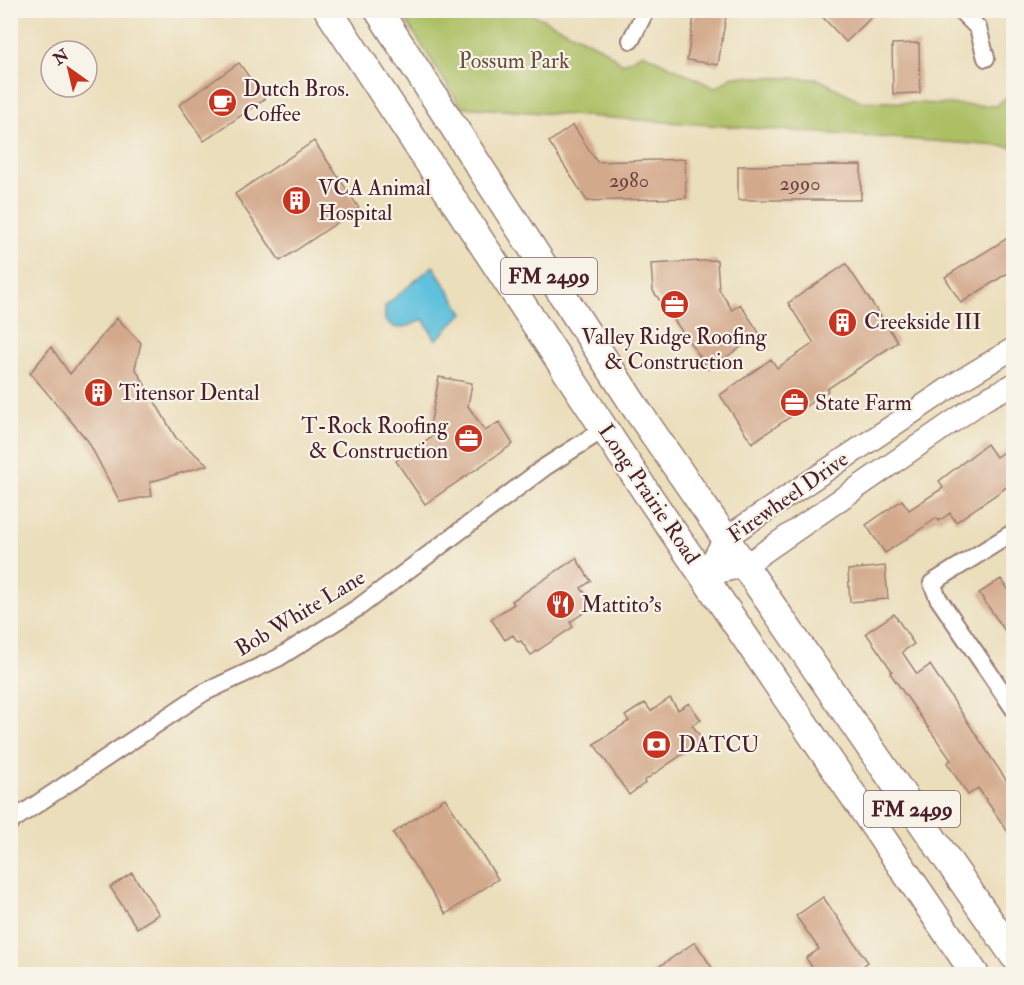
<svg xmlns="http://www.w3.org/2000/svg" width="1024" height="985" viewBox="0 0 1024 985" font-family="'IM FELL Double Pica',serif">
<style>
.green{fill:#acbf63;stroke:#7b6f47;stroke-width:1.5}
.water{fill:#5fc1dd;stroke:#547084;stroke-width:1.5}
.building{fill:#d3a98b}
.lines{fill:none;stroke-linecap:round;stroke-linejoin:round}
.minor-casing{stroke:#9a7e73;stroke-width:20}
.tertiary-casing{stroke:#9a7e73;stroke-width:24}
.primary-casing{stroke:#9a7e73;stroke-width:30}
.minor{stroke:#fff;stroke-width:16}
.tertiary{stroke:#fff;stroke-width:21}
.primary{stroke:#fff;stroke-width:27}
.labels{text-anchor:middle;dominant-baseline:central;stroke-width:4.5;stroke-linejoin:round;paint-order:stroke}
.number-label{font-size:20px;fill:#6c4243}
.shield{fill:#f7f3e8;stroke:#7e5f64;stroke-width:1.5}
.shield-label{font-size:21px;font-weight:bold;fill:#4a1f2b}
.park-label{font-size:22px;fill:#674f3c;stroke:#f7f3e8}
.poi-label{font-size:22px;fill:#4a1f2b;stroke:#f7f3e8;text-anchor:start}
.street-label{font-size:22px;fill:#4a1f2b;stroke:#f7f3e8}
</style>
<rect width="100%" height="100%" fill="#f7f3e8"/>
<filter id="ink" filterUnits="userSpaceOnUse"><feTurbulence type="fractalNoise" baseFrequency=".0167" numOctaves="2"/><feDisplacementMap in="SourceGraphic" scale="12" xChannelSelector="R" yChannelSelector="G"/><feConvolveMatrix kernelMatrix="1 2 1 2 8 2 1 2 1" color-interpolation-filters="sRGB"/></filter>
<filter id="wash" filterUnits="userSpaceOnUse"><feTurbulence type="fractalNoise" baseFrequency=".008" numOctaves="4" result="noise"/><feDisplacementMap in="SourceGraphic" scale="24" xChannelSelector="R" yChannelSelector="G"/><feGaussianBlur stdDeviation="1.35" result="paint"/><feColorMatrix in="noise" values="0 0 0 0 0 0 0 0 0 0 0 0 0 0 0 0 0 1.4 0 .05"/><feComposite in="paint" operator="in"/></filter>
<g filter="url(#wash)">
<rect width="100%" height="100%" fill="#ebdebb"/>
<path class="green" d="M400,11H526L602,48L623,64L643,53L715,88L733,76L818,79L861,101L996,106L1011,93L1014,94L1013,147L461,107Z"/>
<path class="water" d="M433,266L463,313L436,340L423,319L409,326L396,328L385,320V306Z"/>
<g id="blocks">
<path class="building" d="M695,10H727L718,65L687,60Z
M816,10H879L846,42Z
M919,43L920,93L893,94L892,44Z
M239,63L265,99L204,141L179,105Z
M573,125L597,162L685,159L686,198L587,201L549,142Z
M314,141L359,208L280,261L235,194Z
M861,165V200H738V166Z
M1014,234V269L961,303L945,277Z
M717,260L719,289L732,310L740,304L760,334L709,369L653,291L651,264Z
M846,264L898,342L827,389L828,391L752,443L720,395L771,359L777,368L814,343L788,303Z
M117,318L141,343L135,368L176,438L208,465L150,482L152,496L120,502L88,441L30,373L51,347L70,374Z
M439,377L472,383L468,406L485,431L499,422L513,444L425,504L396,461L435,434L430,426Z
M987,444L996,457L1014,445V482L956,522L950,513L939,521L937,518L885,553L866,525L902,500L909,510L943,488L939,481Z
M576,558L591,581L581,588L594,606L570,622L573,627L531,655L521,641L518,642L513,635L505,640L491,619L514,604L512,601Z
M885,566L888,599L850,602L848,570Z
M1001,579L1014,597V644L979,593Z
M894,614L914,644L902,652L917,674L930,665L1008,783L1014,779V841L978,788L968,795L947,763L951,760L890,673L892,671L866,633Z
M670,698L678,710L689,703L701,720L692,725L703,740L644,781L645,783L629,795L594,744L629,721L625,716L645,703L651,711Z
M445,798L498,879L446,914L393,833Z
M132,873L159,914L137,928L110,887Z
M823,897L868,962L851,975H817L806,958L819,949L796,916Z
M695,942L717,975H647Z"/>
</g>
</g>
<g filter="url(#ink)">
<use href="#blocks" fill-opacity="0" stroke="#9a7e73" stroke-width="1.5"/>
<g class="lines">
<defs>
<path id="minor" d="M960,10L978,28L986,58
M631,40L646,10
M1014,532L932,583L938,598L1014,709
M10,822L203,693L278,658L359,607L545,467L604,429"/>
<path id="tertiary" d="M704,576L724,539L958,382L1014,348
M704,576L744,566L984,400L1014,384"/>
<path id="primary" d="M328,10L646,492L975,974
M378,10L637,410L1014,956"/>
</defs>
<use href="#minor" class="minor-casing"/>
<use href="#tertiary" class="tertiary-casing"/>
<use href="#primary" class="primary-casing"/>
<use href="#minor" class="minor"/>
<use href="#tertiary" class="tertiary"/>
<use href="#primary" class="primary"/>
</g>
</g>
<defs>
<symbol id="cafe-disc" viewBox="-11 -11 22 22"><circle r="9.5" fill="#c8321e" stroke="#f7f3e8"/><path d="M-5.5-4.5H6V0H3Q3 3.5 0 3.5H-2.5Q-5.5 3.5-5.5 0ZM3-3.2v2h1.7v-2ZM-6 4.5H4V6H-6Z" fill="#fff"/></symbol>
<symbol id="building-disc" viewBox="-11 -11 22 22"><circle r="9.5" fill="#c8321e" stroke="#f7f3e8"/><path d="M-4-6H4V6H1V3H-1V6H-4ZM-2.5-4.3h1.7v1.8h-1.7ZM.8-4.3h1.7v1.8H.8ZM-2.5-1h1.7V.8h-1.7ZM.8-1h1.7V.8H.8Z" fill="#fff"/></symbol>
<symbol id="office-disc" viewBox="-11 -11 22 22"><circle r="9.5" fill="#c8321e" stroke="#f7f3e8"/><path d="M-6-3h4V-5.5h4V-3h4V5H-6ZM-1-4.5V-3h2v-1.5ZM-6 0V1H6V0Z" fill="#fff"/></symbol>
<symbol id="restaurant-disc" viewBox="-11 -11 22 22"><circle r="9.5" fill="#c8321e" stroke="#f7f3e8"/><path d="M-5-6h1v4h1v-4h1v4h1v-4h1v5L-1.5 .5V6h-2V.5L-5-1ZM5-6V6H3V1.5H1.5Q1.5-4 5-6Z" fill="#fff"/></symbol>
<symbol id="bank-disc" viewBox="-11 -11 22 22"><circle r="9.5" fill="#c8321e" stroke="#f7f3e8"/><path d="M-6-4H6V4H-6ZM0-2.3a2.3 2.3 0 1 0 0 4.6a2.3 2.3 0 1 0 0-4.6Z" fill="#fff"/></symbol>
</defs>
<g fill-rule="evenodd">
<use href="#cafe-disc" x="206" y="86" width="33" height="33"/>
<use href="#building-disc" x="280" y="184" width="33" height="33"/>
<use href="#office-disc" x="658" y="288" width="33" height="33"/>
<use href="#building-disc" x="826" y="306" width="33" height="33"/>
<use href="#building-disc" x="82" y="376" width="33" height="33"/>
<use href="#office-disc" x="778" y="386" width="33" height="33"/>
<use href="#office-disc" x="452" y="422" width="33" height="33"/>
<use href="#restaurant-disc" x="544" y="588" width="33" height="33"/>
<use href="#bank-disc" x="640" y="728" width="33" height="33"/>
</g>
<g class="labels">
<g class="number-label">
<text x="629" y="180">2980</text>
<text x="800" y="183">2990</text>
</g>
<g class="shield">
<rect x="501" y="258" width="96" height="36" rx="4.5"/>
<rect x="864" y="791" width="96" height="36" rx="4.5"/>
</g>
<g class="shield-label">
<text x="549" y="276">FM 2499</text>
<text x="912" y="809">FM 2499</text>
</g>
<g class="park-label">
<text x="514" y="61">Possum Park</text>
</g>
<g class="poi-label">
<text x="243" y="89">Dutch Bros.<tspan x="243" dy="25">Coffee</tspan></text>
<text x="318" y="188">VCA Animal<tspan x="318" dy="25">Hospital</tspan></text>
<text x="864" y="322">Creekside III</text>
<text x="674" y="337" text-anchor="middle">Valley Ridge Roofing<tspan x="674" dy="25">&amp; Construction</tspan></text>
<text x="119" y="393">Titensor Dental</text>
<text x="815" y="403">State Farm</text>
<text x="448" y="426" text-anchor="end">T-Rock Roofing<tspan x="448" dy="25">&amp; Construction</tspan></text>
<text x="581" y="605">Mattito's</text>
<text x="678" y="745">DATCU</text>
</g>
<g class="street-label">
<text transform="translate(649 494) rotate(56)">Long Prairie Road</text>
<text transform="translate(788 497) rotate(-35)">Firewheel Drive</text>
<text transform="translate(300 613) rotate(-31)">Bob White Lane</text>
</g>
</g>
<rect width="1024" height="985" fill="none" stroke="#f7f3e8" stroke-width="36"/>
<g transform="translate(69 69) rotate(326)"><circle r="28" fill="#f7f3e8" stroke="#b29e9c" stroke-width="1.5"/>
<path d="M0-4.5L10 22L0 15L-10 22Z" fill="#c8321e"/>
<text y="-9" font-size="16" font-weight="bold" text-anchor="middle" fill="#4a1f2b">N</text>
</g>
</svg>
